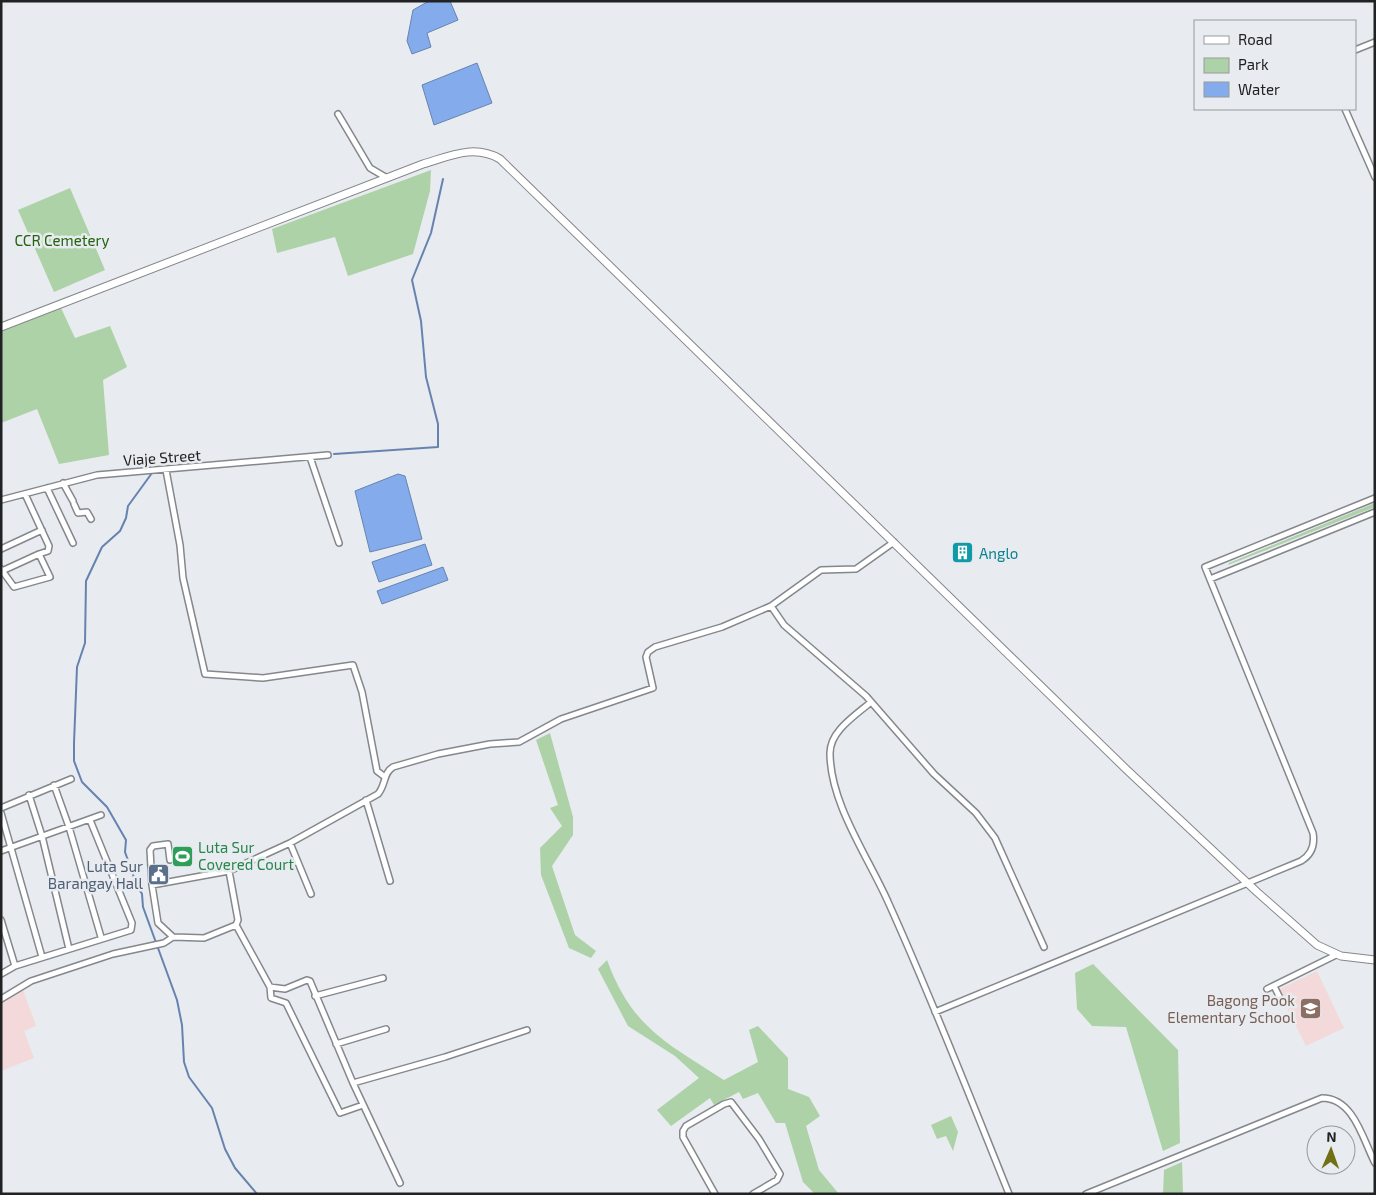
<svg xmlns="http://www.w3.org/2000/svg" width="1376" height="1195" viewBox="0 0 1376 1195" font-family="'Exo 2',sans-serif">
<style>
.education{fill:#f4d9db}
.green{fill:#aed2a7}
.water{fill:#84acec;stroke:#6683b0}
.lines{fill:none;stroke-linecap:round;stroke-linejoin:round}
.stream{stroke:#6683b0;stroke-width:2}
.street-casing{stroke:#84878b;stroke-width:8}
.secondary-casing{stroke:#84878b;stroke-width:9}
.street{stroke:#fff;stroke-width:5}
.secondary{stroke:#fff;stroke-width:7}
.labels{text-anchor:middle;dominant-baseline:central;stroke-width:5;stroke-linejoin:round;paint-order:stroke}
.park-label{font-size:15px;fill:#226410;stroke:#e8ebef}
.street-label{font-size:15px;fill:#212223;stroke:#e8ebef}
.culture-label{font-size:15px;fill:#0d838f;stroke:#e8ebef;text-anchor:start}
.leisure-label{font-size:15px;fill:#27864d;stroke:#e8ebef;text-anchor:start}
.service-label{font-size:15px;fill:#4e5e75;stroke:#e8ebef;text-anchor:end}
.education-label{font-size:15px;fill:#785e54;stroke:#e8ebef;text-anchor:end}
</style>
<rect width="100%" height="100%" fill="#e8ebef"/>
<path class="education" d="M1317,971L1344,1028L1306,1046L1278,990Z
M23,990L36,1026L24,1031L34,1058L1,1071V1001Z"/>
<path class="green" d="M431,170L430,191L413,254L348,276L335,237L277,253L272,229Z
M70,188L105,270L54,292L18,210Z
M61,308L75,338L110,326L127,367L103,380L109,455L59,464L37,409L1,423V331Z
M1375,503V507L1228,565L1229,563Z
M550,733L573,817V835L552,866L575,935L596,951L591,958L569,948L541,875L540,848L562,826L550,808L558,805L536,740Z
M607,960C632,1028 667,1043 724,1080L758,1062L749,1030L758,1026L788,1058V1089L809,1097L820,1116L806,1126L819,1170L839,1194H815L803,1182L785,1123H776L758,1093L743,1099L739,1092L714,1105L710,1098L671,1126L657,1110L699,1078L675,1056L628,1026L598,969Z
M1093,964L1178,1050L1180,1143L1163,1151L1126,1027L1092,1026L1077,1009L1075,973Z
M951,1116L958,1132L953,1151L946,1136L937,1139L931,1125Z
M1182,1162L1183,1194H1163L1164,1170Z"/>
<path class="water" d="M429,1H450L458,20L427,33L431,47L412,54L407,41L413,10Z
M477,63L492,103L434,125L422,85Z
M398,474L405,476L422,539L370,552L355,491Z
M425,544L432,565L379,582L372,562Z
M443,567L448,580L382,604L377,591Z"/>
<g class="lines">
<path class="stream" d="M334,454L438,447V424L426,377L421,321L412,280L431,233L443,179
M152,473L128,506L126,518L120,531L102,547L86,581L85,643L77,667L74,743V761L82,782L107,807L126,840L125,852L136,883L142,894L143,907L177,1000L182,1025L184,1062L189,1077L212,1108L225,1149L235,1168L257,1194"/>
<defs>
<path id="street" d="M1355,50L1375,42
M1345,109L1375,177
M338,114L370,168L387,178
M310,457L339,543
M166,470L180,545L183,578L205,674L263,678L353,665L362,692L377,771L385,777
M63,483L73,501
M47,488L73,543
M1,500L97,475L328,455
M74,504L78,513L87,512L91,519
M1,549L42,530
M1,569L14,587L50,577L39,554L48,551L49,546L25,494
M2,571L39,554
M1210,579L1375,512
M771,606L784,625L866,696L934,774L976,813L995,838L1044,947
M871,702C856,715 830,731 830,753C830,804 869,858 889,904C932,999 970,1097 1009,1194
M54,785L69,827L101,937
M29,795L42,836L69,949
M366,800L390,881
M1,808L71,779
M1,813L42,957
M290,843L311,894
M1,851L101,815
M170,860L168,844L153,846L150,850L152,885L158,923L173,937
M152,885L229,871L290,843L378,794C386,785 383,773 393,767L438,754L490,744L519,742L561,719L653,688L646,657L648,652L655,647L722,627L771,606L821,570L856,569L894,542
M1,920L15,966
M236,925L270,987L271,998L286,1003L340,1113L363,1105
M1,974L15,966L131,930L132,923L90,820
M1274,986L1282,1002
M270,987L285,989L307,980L310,981L353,1083L445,1057L527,1030
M1267,989L1336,955
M315,996L383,978
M1,999L31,981L113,954L164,943L173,937L204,938L236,925L238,920L229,871
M935,1012L1301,861C1311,855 1315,845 1313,833L1205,567L1375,498
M336,1044L386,1029
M353,1083L400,1183
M715,1194L683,1137V1131L686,1126L724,1104L731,1102L759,1139L780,1174L777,1180L753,1194
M1086,1194L1322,1098C1354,1098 1363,1140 1375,1163"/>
<path id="secondary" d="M1,327L423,164C450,156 474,144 500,159L1127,770L1257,892L1317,945L1341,956L1375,960"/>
</defs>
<use href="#street" class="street-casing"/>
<use href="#secondary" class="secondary-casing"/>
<use href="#street" class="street"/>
<use href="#secondary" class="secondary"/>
</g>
<defs>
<symbol id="building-square" viewBox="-11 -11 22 22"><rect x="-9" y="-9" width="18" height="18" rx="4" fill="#0f9aa8" stroke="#e8ebef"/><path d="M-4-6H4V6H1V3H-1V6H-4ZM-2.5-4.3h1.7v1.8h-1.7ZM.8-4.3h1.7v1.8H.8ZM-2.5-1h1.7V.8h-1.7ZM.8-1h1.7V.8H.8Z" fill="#fff"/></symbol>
<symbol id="stadium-square" viewBox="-11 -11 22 22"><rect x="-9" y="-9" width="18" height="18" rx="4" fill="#2e9e5b" stroke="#e8ebef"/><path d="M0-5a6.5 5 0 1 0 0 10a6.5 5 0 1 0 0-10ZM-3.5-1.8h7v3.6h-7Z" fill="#fff"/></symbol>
<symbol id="civic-square" viewBox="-11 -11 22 22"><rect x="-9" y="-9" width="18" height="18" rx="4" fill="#5c6f8a" stroke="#e8ebef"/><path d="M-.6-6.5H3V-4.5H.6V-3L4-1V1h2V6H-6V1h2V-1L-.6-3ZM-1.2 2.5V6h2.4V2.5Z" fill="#fff"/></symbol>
<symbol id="school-square" viewBox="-11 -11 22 22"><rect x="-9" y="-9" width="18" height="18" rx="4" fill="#8d6e63" stroke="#e8ebef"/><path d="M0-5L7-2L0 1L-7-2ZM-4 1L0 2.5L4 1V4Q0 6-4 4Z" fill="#fff"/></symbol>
</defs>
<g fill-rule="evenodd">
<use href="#building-square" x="950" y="540" width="25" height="25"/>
<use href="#stadium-square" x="170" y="844" width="25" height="25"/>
<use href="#civic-square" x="146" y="862" width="25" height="25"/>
<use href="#school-square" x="1298" y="996" width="25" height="25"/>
</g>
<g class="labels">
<g class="park-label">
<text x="62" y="240">CCR Cemetery</text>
</g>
<g class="street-label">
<text transform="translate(162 457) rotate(-4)">Viaje Street</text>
</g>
<g class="culture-label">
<text x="979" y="553">Anglo</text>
</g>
<g class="leisure-label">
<text x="198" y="847">Luta Sur<tspan x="198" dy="17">Covered Court</tspan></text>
</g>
<g class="service-label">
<text x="143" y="866">Luta Sur<tspan x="143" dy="17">Barangay Hall</tspan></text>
</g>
<g class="education-label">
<text x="1295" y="1000">Bagong Pook<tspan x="1295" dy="17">Elementary School</tspan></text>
</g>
</g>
<rect width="1376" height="1195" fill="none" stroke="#212223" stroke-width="5"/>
<rect x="1194" y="20" width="162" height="90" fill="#e8ebef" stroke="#989b9d"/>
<rect x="1204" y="36" width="25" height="8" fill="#ffffff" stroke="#989b9d"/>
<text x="1238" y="45" font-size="15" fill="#212223">Road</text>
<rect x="1204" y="58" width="25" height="15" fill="#aed2a7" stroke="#989b9d"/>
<text x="1238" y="70" font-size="15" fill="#212223">Park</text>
<rect x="1204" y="82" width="25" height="15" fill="#84acec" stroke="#989b9d"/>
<text x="1238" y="95" font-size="15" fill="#212223">Water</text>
<g transform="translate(1331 1150) rotate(2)"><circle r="24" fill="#e8ebef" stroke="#989b9d"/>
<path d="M0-4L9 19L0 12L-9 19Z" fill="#717014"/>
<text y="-8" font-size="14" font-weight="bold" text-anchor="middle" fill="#212223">N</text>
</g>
</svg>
